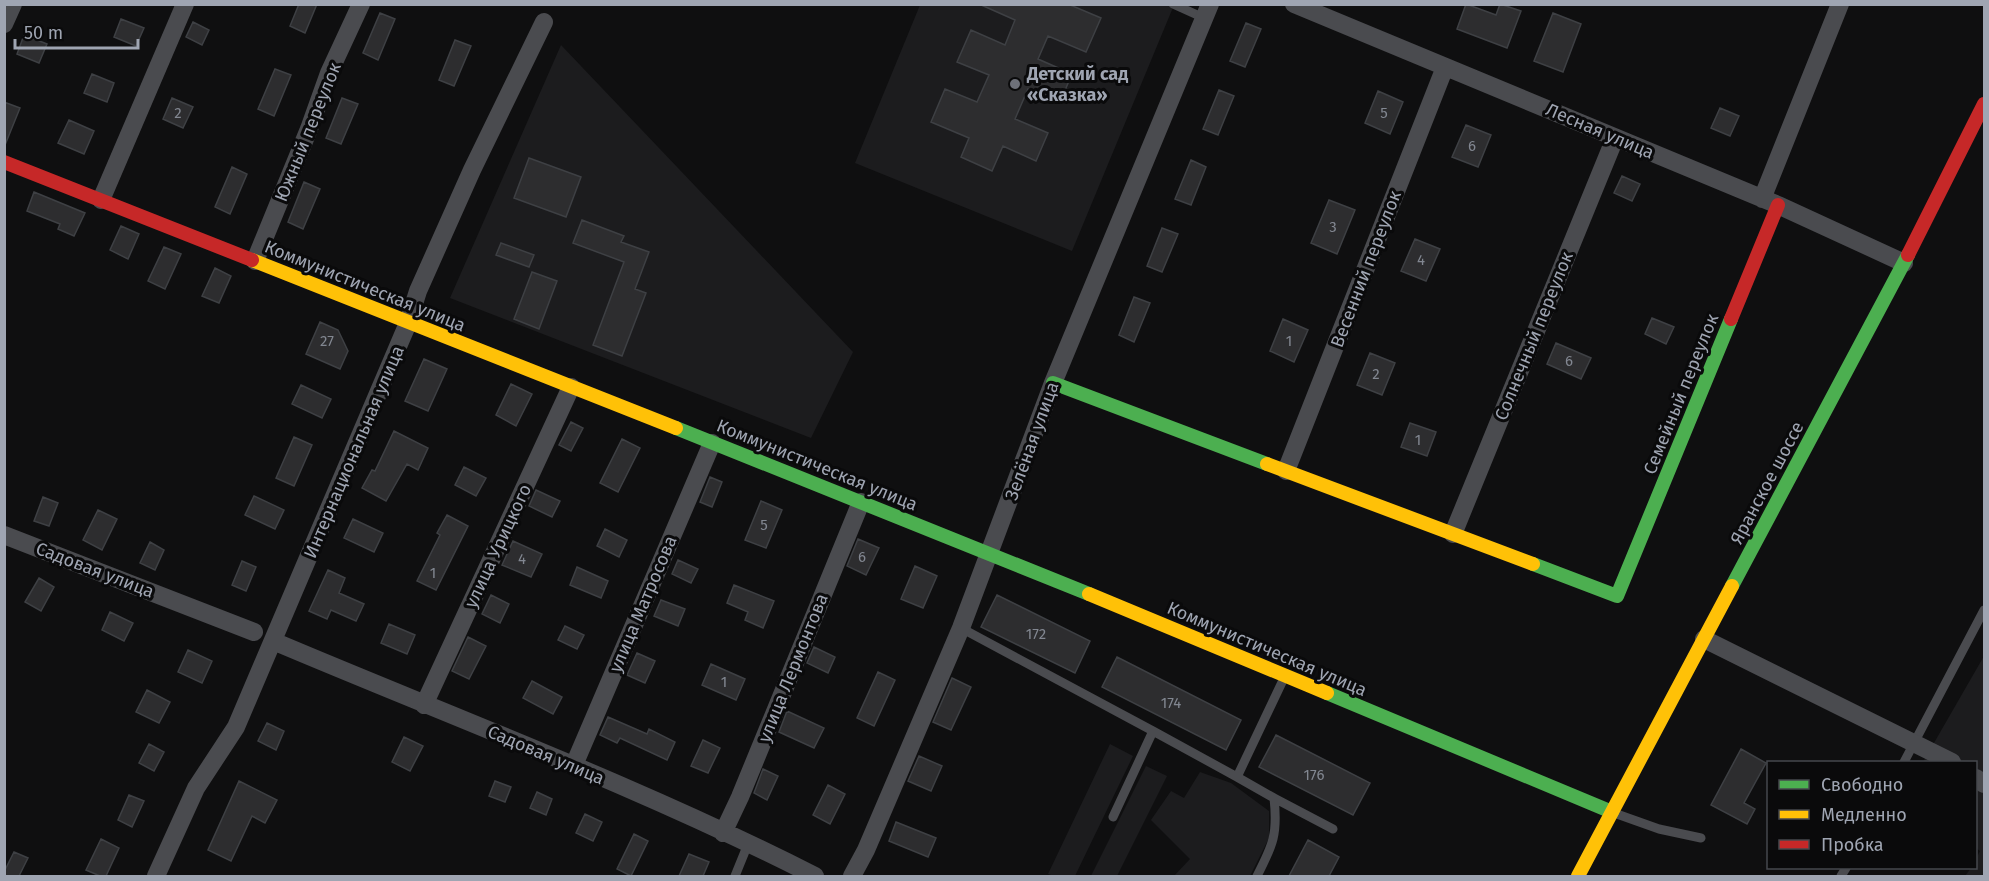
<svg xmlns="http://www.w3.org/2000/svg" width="1989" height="881" viewBox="0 0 1989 881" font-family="'Fira Sans',sans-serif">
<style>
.built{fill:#1c1c1e}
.building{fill:#2d2d2f;stroke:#3e4044;stroke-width:1.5}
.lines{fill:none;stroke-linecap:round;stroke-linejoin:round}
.lane{stroke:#4a4b4f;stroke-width:9}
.street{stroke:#4a4b4f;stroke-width:18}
.fast{stroke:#4caf50;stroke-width:14}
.slow{stroke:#ffc107;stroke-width:14}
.jam{stroke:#c62828;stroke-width:14}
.poi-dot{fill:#6d7079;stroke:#0a0a0b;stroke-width:2}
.labels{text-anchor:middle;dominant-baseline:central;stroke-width:6;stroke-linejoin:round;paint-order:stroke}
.number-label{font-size:15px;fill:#828791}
.poi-label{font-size:18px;font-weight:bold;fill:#9fa5b2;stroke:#0a0a0b;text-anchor:start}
.street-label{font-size:18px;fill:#9fa5b2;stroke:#0a0a0b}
</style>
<rect width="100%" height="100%" fill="#0f0f10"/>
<path class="built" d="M920,5H1174L1072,251L855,163Z
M561,45L853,352L811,438L450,298Z
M1984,656V876H1965L1971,868H1976V859L1980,851L1976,848V762H1923Z
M1110,744L1133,756L1075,876H1054L1048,874Z
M1146,766L1167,776L1117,876H1091Z
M1200,772L1231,783L1269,811V838L1250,876H1174L1190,859L1151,820L1171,791L1184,798Z"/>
<path class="building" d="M299,4H317L305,33L290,26Z
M979,4H1068L1101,18L1086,52L1048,36L1038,59L1072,74L1060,102L1028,89L1015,119L1048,133L1036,161L1003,146L992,171L961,157L969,138L931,122L945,89L977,102L989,75L957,62L971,30L1005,45L1015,20Z
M1466,4L1496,15L1500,4L1521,11L1507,48L1457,29Z
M380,13L395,19L378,60L363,53Z
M1553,13L1581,24L1563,72L1534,61Z
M121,19L144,28L136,46L114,37Z
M193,22L209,30L202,45L186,37Z
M1246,23L1261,29L1245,67L1230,61Z
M24,35L47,44L39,63L17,54Z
M455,40L471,46L454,86L439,80Z
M275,69L291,75L274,116L258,109Z
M92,74L114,83L107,102L84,93Z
M1219,90L1234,96L1218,135L1203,129Z
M1378,91L1403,102L1390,134L1365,123Z
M172,98L193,107L183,128L163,119Z
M342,98L358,104L341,144L326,138Z
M4,102L20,108L5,145H4Z
M1720,108L1739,116L1730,136L1711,128Z
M69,120L94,131L84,154L58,143Z
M1466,125L1491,135L1478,167L1452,157Z
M529,158L581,177L566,217L514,198Z
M1191,160L1206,167L1191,205L1175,199Z
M232,167L247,174L230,214L215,207Z
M1622,176L1640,184L1632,201L1614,193Z
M304,182L320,189L303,229L288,222Z
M34,192L85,213L74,236L58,229L60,224L27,211Z
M1329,200L1355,210L1337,254L1311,243Z
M582,220L624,236L621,242L649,252L635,289L646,293L622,356L593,345L624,262L573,243Z
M121,226L139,234L128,259L110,250Z
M1162,228L1178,234L1162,272L1147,266Z
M1415,239L1440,249L1426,281L1401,271Z
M501,243L534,255L529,267L496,255Z
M164,247L181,254L165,289L148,281Z
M215,268L231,276L219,303L202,296Z
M532,272L557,281L539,329L514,319Z
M1134,297L1150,303L1134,342L1119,335Z
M1652,318L1674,327L1666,344L1645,334Z
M1283,319L1308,330L1294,362L1270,351Z
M320,322L338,330L348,351L340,369L306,354Z
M1556,343L1591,358L1581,379L1547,364Z
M1370,353L1395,363L1382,395L1357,385Z
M424,359L447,369L428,411L405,401Z
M511,384L532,394L516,426L496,415Z
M301,385L331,399L322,418L292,404Z
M571,422L583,428L571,451L559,445Z
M1410,423L1436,432L1427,456L1401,447Z
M394,431L428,448L418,470L407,464L386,501L362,488L372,470L375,471Z
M294,437L312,445L294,486L276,478Z
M622,439L640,448L618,492L600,483Z
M464,467L486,478L476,496L455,485Z
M710,477L722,482L712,507L700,502Z
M536,490L560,501L552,517L529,506Z
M254,496L284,510L275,529L245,515Z
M43,497L58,503L49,526L34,521Z
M761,501L782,510L766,548L745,540Z
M98,510L117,519L102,550L83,540Z
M447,515L468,526L436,590L417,581L440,535L437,533Z
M353,519L383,533L374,552L344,538Z
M605,529L627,540L619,557L597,546Z
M858,539L879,548L866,575L847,566Z
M513,541L542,554L531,577L502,565Z
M150,542L164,550L155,570L140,563Z
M678,560L698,569L691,583L672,574Z
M242,561L256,567L246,591L232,585Z
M915,566L937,576L923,608L901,599Z
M577,567L608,581L601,598L570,585Z
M328,570L345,578L339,593L364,604L356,621L331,610L327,619L309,611Z
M39,578L54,587L41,611L25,602Z
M734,585L774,601L763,628L745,620L748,612L727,603Z
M491,595L509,604L500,623L482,614Z
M997,595L1090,641L1075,673L981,627Z
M661,600L685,609L678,626L654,616Z
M110,612L133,623L124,641L102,630Z
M389,624L415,635L407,654L381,643Z
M565,626L584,635L577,649L558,640Z
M468,637L486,646L469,679L452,671Z
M814,647L835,657L828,673L807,663Z
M188,650L212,661L202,683L178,672Z
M637,653L655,661L645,683L627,675Z
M1117,657L1241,720L1226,750L1102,687Z
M711,664L745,679L736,700L702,685Z
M878,672L895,680L874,726L857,718Z
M952,678L971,687L951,730L933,722Z
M532,681L562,697L553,714L523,698Z
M147,690L170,702L159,723L136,712Z
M787,711L824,728L814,748L779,732Z
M608,717L647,734L649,729L675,742L667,760L620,738L617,743L600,735Z
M267,723L284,731L276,750L258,741Z
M1276,735L1370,783L1353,815L1259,767Z
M404,737L423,746L410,771L392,762Z
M703,740L720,748L708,773L691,766Z
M149,744L164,752L154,771L139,763Z
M1741,749L1766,763L1744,803L1755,809L1747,824L1711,805Z
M919,756L942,766L931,791L908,781Z
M763,769L778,776L767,800L754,793Z
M239,781L277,800L265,823L252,816L231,861L208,850Z
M495,781L511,787L505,802L489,796Z
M828,785L845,794L830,824L813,815Z
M537,792L552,799L546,815L530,808Z
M129,795L144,801L132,827L118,820Z
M585,814L602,822L593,841L576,833Z
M896,822L936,838L928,857L889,841Z
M634,834L648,841L631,876L617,869Z
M101,839L119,848L106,876H100L86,870Z
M1308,840L1339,857L1329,876H1289Z
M14,852L28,858L19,876H4V872Z
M689,854L709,862L703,876H679Z"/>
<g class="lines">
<path class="lane" d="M1173,4L1204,18
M961,628L1153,731
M1904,762L1984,610
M1237,777L1274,798C1278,834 1273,845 1257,876
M1274,798L1333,829
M1614,813L1659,829L1701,838
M1113,817L1153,731L1237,777L1284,678
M735,876L748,844
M1841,876L1846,868"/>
<path class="street" d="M1294,4L1778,205L1904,263
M4,24L13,4
M1762,199L1840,4
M101,200L185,4
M255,261L309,129L329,73L361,4
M1286,471L1445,67
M1453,534L1615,138
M4,535L254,632
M1704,639L1952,762
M273,641C455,718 640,787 815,876
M424,705L571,387
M574,765L712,443
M1976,778L1984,784
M723,833L740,797L861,502
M156,876L196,788L236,727L408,323L418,291L472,170L544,22
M852,876L866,850L961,628L1053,383L1210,4"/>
<path class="fast" d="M1053,383L1267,464
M676,428L1089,594
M1533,564L1617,596L1731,319
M1732,586L1908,255
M1327,693L1612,812"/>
<path class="slow" d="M252,260L676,428
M1267,464L1533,564
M1089,594L1327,693
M1578,876L1732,586"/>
<path class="jam" d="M4,162L252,260
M1908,255L1984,104
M1731,319L1778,205"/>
</g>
<circle class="poi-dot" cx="1015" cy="84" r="6"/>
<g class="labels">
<g class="number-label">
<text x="178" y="113">2</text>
<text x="1384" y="113">5</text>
<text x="1472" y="146">6</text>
<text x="1333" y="227">3</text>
<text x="1421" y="260">4</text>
<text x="327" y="341">27</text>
<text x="1289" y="341">1</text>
<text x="1569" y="361">6</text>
<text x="1376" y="374">2</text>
<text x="1418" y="440">1</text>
<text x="764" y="525">5</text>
<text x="862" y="557">6</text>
<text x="522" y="559">4</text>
<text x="433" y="573">1</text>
<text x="1036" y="634">172</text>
<text x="724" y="682">1</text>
<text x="1171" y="703">174</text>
<text x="1314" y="775">176</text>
</g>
<g class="poi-label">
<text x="1027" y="74">Детский сад<tspan x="1027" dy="21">«Сказка»</tspan></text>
</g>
<g class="street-label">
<text transform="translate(1600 131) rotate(23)">Лесная улица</text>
<text transform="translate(308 132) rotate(-68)">Южный переулок</text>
<text transform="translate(1366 269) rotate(-69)">Весенний переулок</text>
<text transform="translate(365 286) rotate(22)">Коммунистическая улица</text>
<text transform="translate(1534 336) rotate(-68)">Солнечный переулок</text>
<text transform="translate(1681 394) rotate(-68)">Семейный переулок</text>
<text transform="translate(1032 441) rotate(-70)">Зелёная улица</text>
<text transform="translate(354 452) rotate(-67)">Интернациональная улица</text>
<text transform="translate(817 465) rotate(22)">Коммунистическая улица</text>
<text transform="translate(1767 483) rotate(-62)">Яранское шоссе</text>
<text transform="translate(498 546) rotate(-65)">улица Урицкого</text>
<text transform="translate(95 570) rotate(21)">Садовая улица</text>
<text transform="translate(643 604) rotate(-67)">улица Матросова</text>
<text transform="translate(1267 649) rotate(23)">Коммунистическая улица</text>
<text transform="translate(793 668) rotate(-68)">улица Лермонтова</text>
<text transform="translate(546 755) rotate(23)">Садовая улица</text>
</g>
</g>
<rect width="1989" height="881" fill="none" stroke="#9fa5b2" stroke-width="12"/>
<rect x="1767" y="761" width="210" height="108" fill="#0a0a0b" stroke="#46484e" stroke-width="1.5"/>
<rect x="1779" y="780" width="30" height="9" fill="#4caf50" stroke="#46484e" stroke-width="1.5"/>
<text x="1821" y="791" font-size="18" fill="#9fa5b2">Свободно</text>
<rect x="1779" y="810" width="30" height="9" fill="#ffc107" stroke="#46484e" stroke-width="1.5"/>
<text x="1821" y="821" font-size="18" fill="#9fa5b2">Медленно</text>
<rect x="1779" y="840" width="30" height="9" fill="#c62828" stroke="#46484e" stroke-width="1.5"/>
<text x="1821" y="851" font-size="18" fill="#9fa5b2">Пробка</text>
<path d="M15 39v9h123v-9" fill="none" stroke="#9fa5b2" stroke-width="3"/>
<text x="24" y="39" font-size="18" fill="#9fa5b2" stroke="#0a0a0b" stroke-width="4.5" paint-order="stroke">50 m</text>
</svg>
